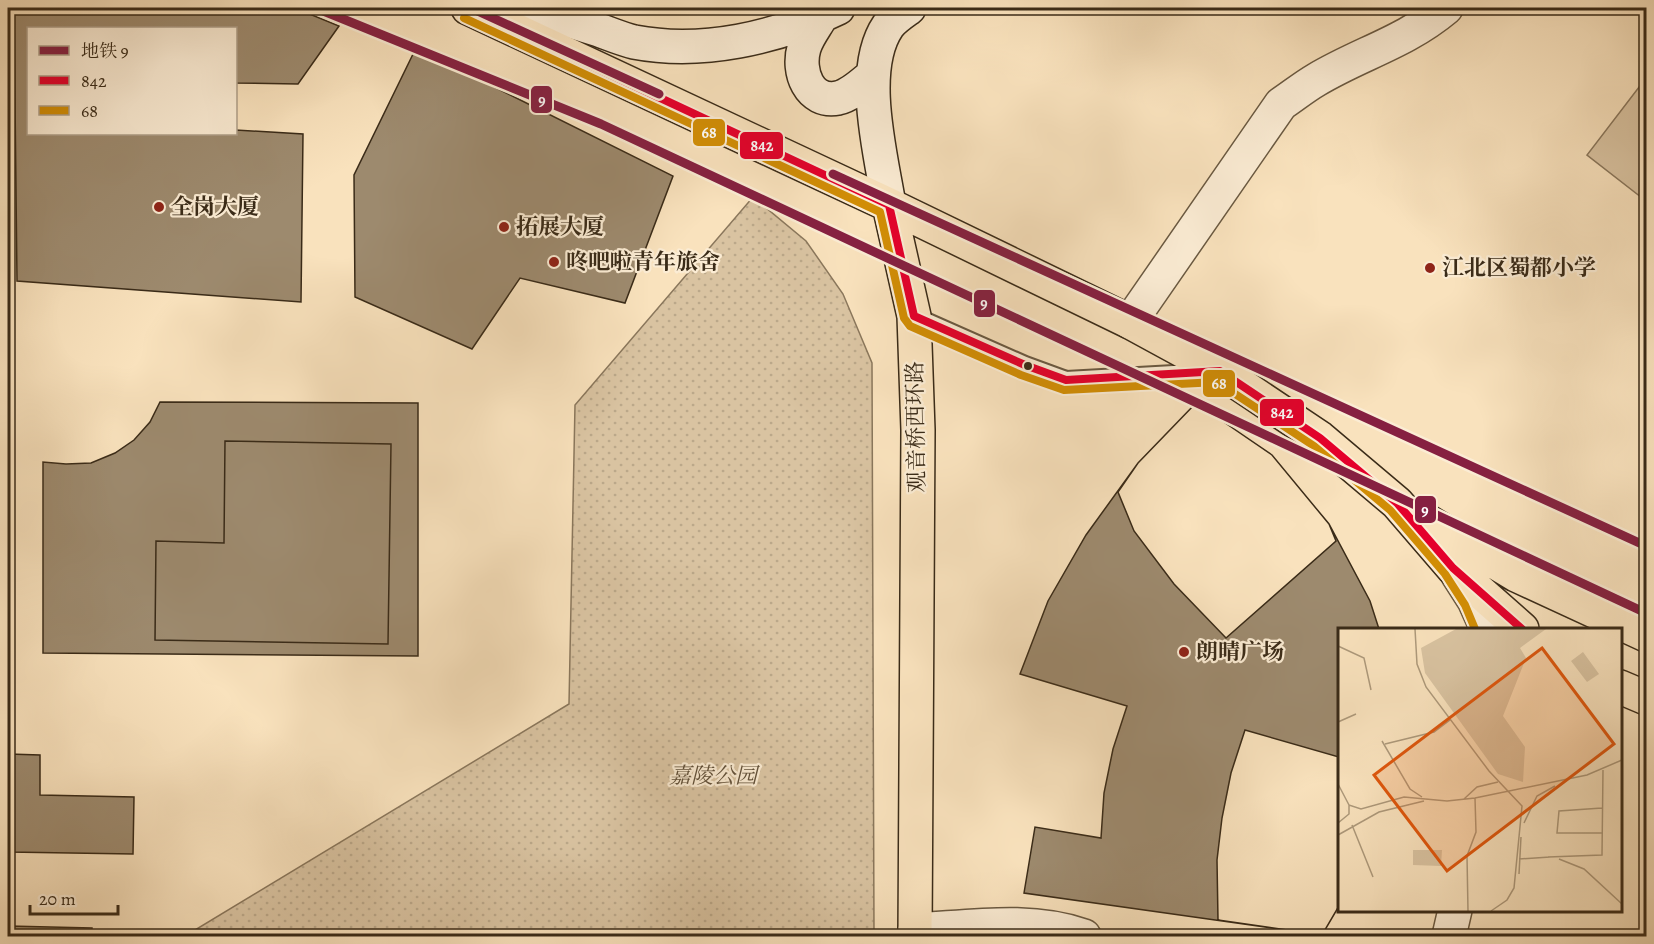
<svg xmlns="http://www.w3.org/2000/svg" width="1654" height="944" viewBox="0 0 1654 944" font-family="Alegreya,'Noto Serif SC',serif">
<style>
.green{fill:#d9c3a1;stroke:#8a775c;stroke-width:1.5}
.park{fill:url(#park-dots);stroke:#8a775c;stroke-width:1.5}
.building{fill:#9d8a6e;stroke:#3a2b18;stroke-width:1.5;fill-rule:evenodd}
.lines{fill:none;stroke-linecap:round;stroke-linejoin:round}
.service-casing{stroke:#6a5941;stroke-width:20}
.minor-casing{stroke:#6a5941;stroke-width:36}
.tertiary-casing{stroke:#6a5941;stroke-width:36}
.secondary-casing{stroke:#3a2b18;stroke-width:36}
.primary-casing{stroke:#3a2b18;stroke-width:36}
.service{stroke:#fbecd4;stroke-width:16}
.minor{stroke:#fbecd4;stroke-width:33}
.tertiary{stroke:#fbecd4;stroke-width:33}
.secondary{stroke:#fbecd4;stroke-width:33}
.primary{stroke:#f9e2bd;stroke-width:33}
.bus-1-casing{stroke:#fbecd4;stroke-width:12}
.bus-2-casing{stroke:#fbecd4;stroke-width:12}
.bus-1{stroke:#e4002b;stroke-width:8}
.bus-2{stroke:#d18d05;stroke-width:8}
.metro-1-casing{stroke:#fbecd4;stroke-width:14}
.metro-1{stroke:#862041;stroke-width:9}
.poi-dot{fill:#8f2418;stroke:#fbecd4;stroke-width:2}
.bus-dot{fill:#3a2b18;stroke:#fbecd4;stroke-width:2}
.labels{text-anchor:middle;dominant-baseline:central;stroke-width:4.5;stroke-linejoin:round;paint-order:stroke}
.poi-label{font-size:22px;font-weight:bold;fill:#3a2b18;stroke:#fbecd4;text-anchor:start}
.street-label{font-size:22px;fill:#3a2b18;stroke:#fbecd4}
.park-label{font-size:22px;font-style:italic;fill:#62513a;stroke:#fbecd4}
.inset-road{fill:none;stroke:#ad997b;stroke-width:1.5}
.view{fill:#df570d;fill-opacity:0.15;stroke:#df570d;stroke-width:3}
.inset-edge{fill:none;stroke:#3a2b18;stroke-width:3}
.line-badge{stroke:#fbecd4;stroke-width:2}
.badge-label{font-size:16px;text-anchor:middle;font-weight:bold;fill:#fff}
</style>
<defs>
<pattern id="park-dots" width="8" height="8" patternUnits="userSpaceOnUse" patternTransform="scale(1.5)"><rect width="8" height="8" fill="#d9c3a1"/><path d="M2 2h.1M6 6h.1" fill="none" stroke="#bba88a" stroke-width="1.8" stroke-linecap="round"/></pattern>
</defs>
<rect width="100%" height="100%" fill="#f9e2bd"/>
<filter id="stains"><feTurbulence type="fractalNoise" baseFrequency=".00333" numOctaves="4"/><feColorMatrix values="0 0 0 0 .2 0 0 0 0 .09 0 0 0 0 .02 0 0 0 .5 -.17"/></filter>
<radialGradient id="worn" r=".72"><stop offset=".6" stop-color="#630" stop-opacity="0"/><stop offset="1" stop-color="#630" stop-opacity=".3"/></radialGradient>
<path class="green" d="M1646,78V201L1587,155Z"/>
<path class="park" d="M753,197L806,241L843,294L872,363L874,936H185L569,704L575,405Z"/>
<path class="building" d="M14,8H295L339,26L298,84L236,83V28H28V134H236V130L303,134L301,302L17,281Z
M416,48L673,176L625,303L520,278L472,349L355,297L354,175Z
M160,402L418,403V656L43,653V462L66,464L91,463L115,453L134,440L150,422ZM225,441L391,444L388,644L155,640L156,541L224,543Z
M1196,403L1272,455L1329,524L1370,601L1379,629H1339V906L1322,935L1024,893L1035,827L1101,838L1104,793L1113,749L1127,706L1020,674L1048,601L1086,535L1138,463Z
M1196,403L1272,455L1329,524L1336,541L1226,638L1174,584L1134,531L1118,492L1138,463Z
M225,441L391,444L388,644L155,640L156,541L224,543Z
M1245,730L1339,757V906L1322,935L1218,920L1217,860L1222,818L1231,773Z
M8,754L40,755V795L134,797L133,854L8,852Z
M8,926L92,928V936H8Z"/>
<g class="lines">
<defs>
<path id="service" d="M914,316L1025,365L1066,380L1210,372"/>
<path id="minor" d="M1130,322L1281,104C1293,96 1304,87 1316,80C1361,53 1404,43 1446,8
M915,930C971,927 1031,917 1084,936"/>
<path id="tertiary" d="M1458,575L1474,600L1487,629
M1449,936L1455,910"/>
<path id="secondary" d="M529,8C553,15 576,23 599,30C610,34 622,39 634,42C702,55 777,38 838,8
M822,15C816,26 807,37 804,48C797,71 809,104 838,98C851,95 863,83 873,75
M889,205C881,155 858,70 888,26C893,19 902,13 909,8"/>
<path id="primary" d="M468,8L889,205L1130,322L1220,371L1320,438L1397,503L1453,568L1522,629
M889,205L914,316L918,430L915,936
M1422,518L1516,575L1646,635
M1620,687L1646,698"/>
</defs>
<use href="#service" class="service-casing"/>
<use href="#minor" class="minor-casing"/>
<use href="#tertiary" class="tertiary-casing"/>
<use href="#secondary" class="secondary-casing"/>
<use href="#primary" class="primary-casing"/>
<use href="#service" class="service"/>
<use href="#minor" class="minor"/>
<use href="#tertiary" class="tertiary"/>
<use href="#secondary" class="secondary"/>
<use href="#primary" class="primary"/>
<defs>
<path id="bus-1" d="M468,8L889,205L914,316L1025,365L1066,380L1220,371L1320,438L1397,503L1453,568L1522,629"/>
<path id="bus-2" d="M464,18L880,212L904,318L910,326L1021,375L1064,390L1217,382L1314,446L1390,510L1445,574L1465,605L1475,629"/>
</defs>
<use href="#bus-1" class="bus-1-casing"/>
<use href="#bus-2" class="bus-2-casing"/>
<use href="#bus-1" class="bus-1"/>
<use href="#bus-2" class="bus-2"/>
<defs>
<path id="metro-1" d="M316,8L601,124L1646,613
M471,8L659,94
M833,174L1646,546"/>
</defs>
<use href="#metro-1" class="metro-1-casing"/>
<use href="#metro-1" class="metro-1"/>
</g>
<g class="poi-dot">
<circle cx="159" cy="207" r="6"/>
<circle cx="504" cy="227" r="6"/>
<circle cx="554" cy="262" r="6"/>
<circle cx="1430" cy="268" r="6"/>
<circle cx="1184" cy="652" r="6"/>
</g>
<circle class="bus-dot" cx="1028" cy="366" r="5"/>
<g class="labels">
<g class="poi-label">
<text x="171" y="207">全岗大厦</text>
<text x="516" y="227">拓展大厦</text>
<text x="566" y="262">咚吧啦青年旅舍</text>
<text x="1442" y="268">江北区蜀都小学</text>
<text x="1196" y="652">朗晴广场</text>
</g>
<g class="street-label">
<text transform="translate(916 427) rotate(-91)">观音桥西环路</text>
</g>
<g class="park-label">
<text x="713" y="776">嘉陵公园</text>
</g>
</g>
<g transform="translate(1338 628)">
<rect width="284" height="284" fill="#f9e2bd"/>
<path d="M245,24L261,46L249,54L233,33ZM75,222H104L103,238L75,237Z" fill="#d9c3a1"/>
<path d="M118,1H208L182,20L188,30L165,88L187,119L185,154L160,146L87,45L83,20Z" fill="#d9c3a1"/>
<path class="inset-road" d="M77,1L79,36L88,59L151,143L184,178L176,260L169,272L153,283M0,18L26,30L33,62M0,94L18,86M44,113L72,161L84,169M47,116L96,104L112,92M0,156L11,177M126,171L139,159L160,154M264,180L221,183L219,205H264M0,195L11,186V177L23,181L66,169L109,173L137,170L249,147L284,132M186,195L199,168L217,158M14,197L35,249M0,207L41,184L86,173M210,229L264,227L265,142M181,231L212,229M221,231L246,241L284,276M181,246L183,209M130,283L129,228L138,204L137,170"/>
<path class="view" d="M204,20L276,116L109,243L36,147Z"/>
<rect width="284" height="284" class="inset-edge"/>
</g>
<g class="line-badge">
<rect x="530" y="85" width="23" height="29" rx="6" fill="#862041"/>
<rect x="692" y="118" width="34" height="29" rx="6" fill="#d18d05"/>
<rect x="739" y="131" width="45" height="29" rx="6" fill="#e4002b"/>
<rect x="973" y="289" width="23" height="29" rx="6" fill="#862041"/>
<rect x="1202" y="369" width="34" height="29" rx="6" fill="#d18d05"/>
<rect x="1259" y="398" width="46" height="29" rx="6" fill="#e4002b"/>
<rect x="1414" y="495" width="23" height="29" rx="6" fill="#862041"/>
</g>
<g class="badge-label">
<text x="542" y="106">9</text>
<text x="709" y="138">68</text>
<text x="762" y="151">842</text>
<text x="984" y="309">9</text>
<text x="1219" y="389">68</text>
<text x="1282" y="418">842</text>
<text x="1425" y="516">9</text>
</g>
<rect width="1654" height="944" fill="none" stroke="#f9e2bd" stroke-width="30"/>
<rect x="9" y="9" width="1636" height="926" fill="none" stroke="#3a2b18" stroke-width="3"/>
<rect x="15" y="15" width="1624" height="914" fill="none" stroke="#3a2b18" stroke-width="1.5"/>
<rect x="27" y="27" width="210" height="108" fill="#fbecd4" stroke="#ae9f89" stroke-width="1.5"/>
<rect x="39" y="46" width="30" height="9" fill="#862041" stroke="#ae9f89" stroke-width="1.5"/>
<text x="81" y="57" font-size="18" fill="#3a2b18">地铁 9</text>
<rect x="39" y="76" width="30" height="9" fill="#e4002b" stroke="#ae9f89" stroke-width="1.5"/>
<text x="81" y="87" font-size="18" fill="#3a2b18">842</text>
<rect x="39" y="106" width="30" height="9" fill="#d18d05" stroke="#ae9f89" stroke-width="1.5"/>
<text x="81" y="117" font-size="18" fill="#3a2b18">68</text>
<path d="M30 905v9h88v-9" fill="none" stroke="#3a2b18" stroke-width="3"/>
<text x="39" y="905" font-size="18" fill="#3a2b18" stroke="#fbecd4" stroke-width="4.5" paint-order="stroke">20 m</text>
<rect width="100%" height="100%" filter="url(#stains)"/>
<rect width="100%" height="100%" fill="url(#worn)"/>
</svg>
